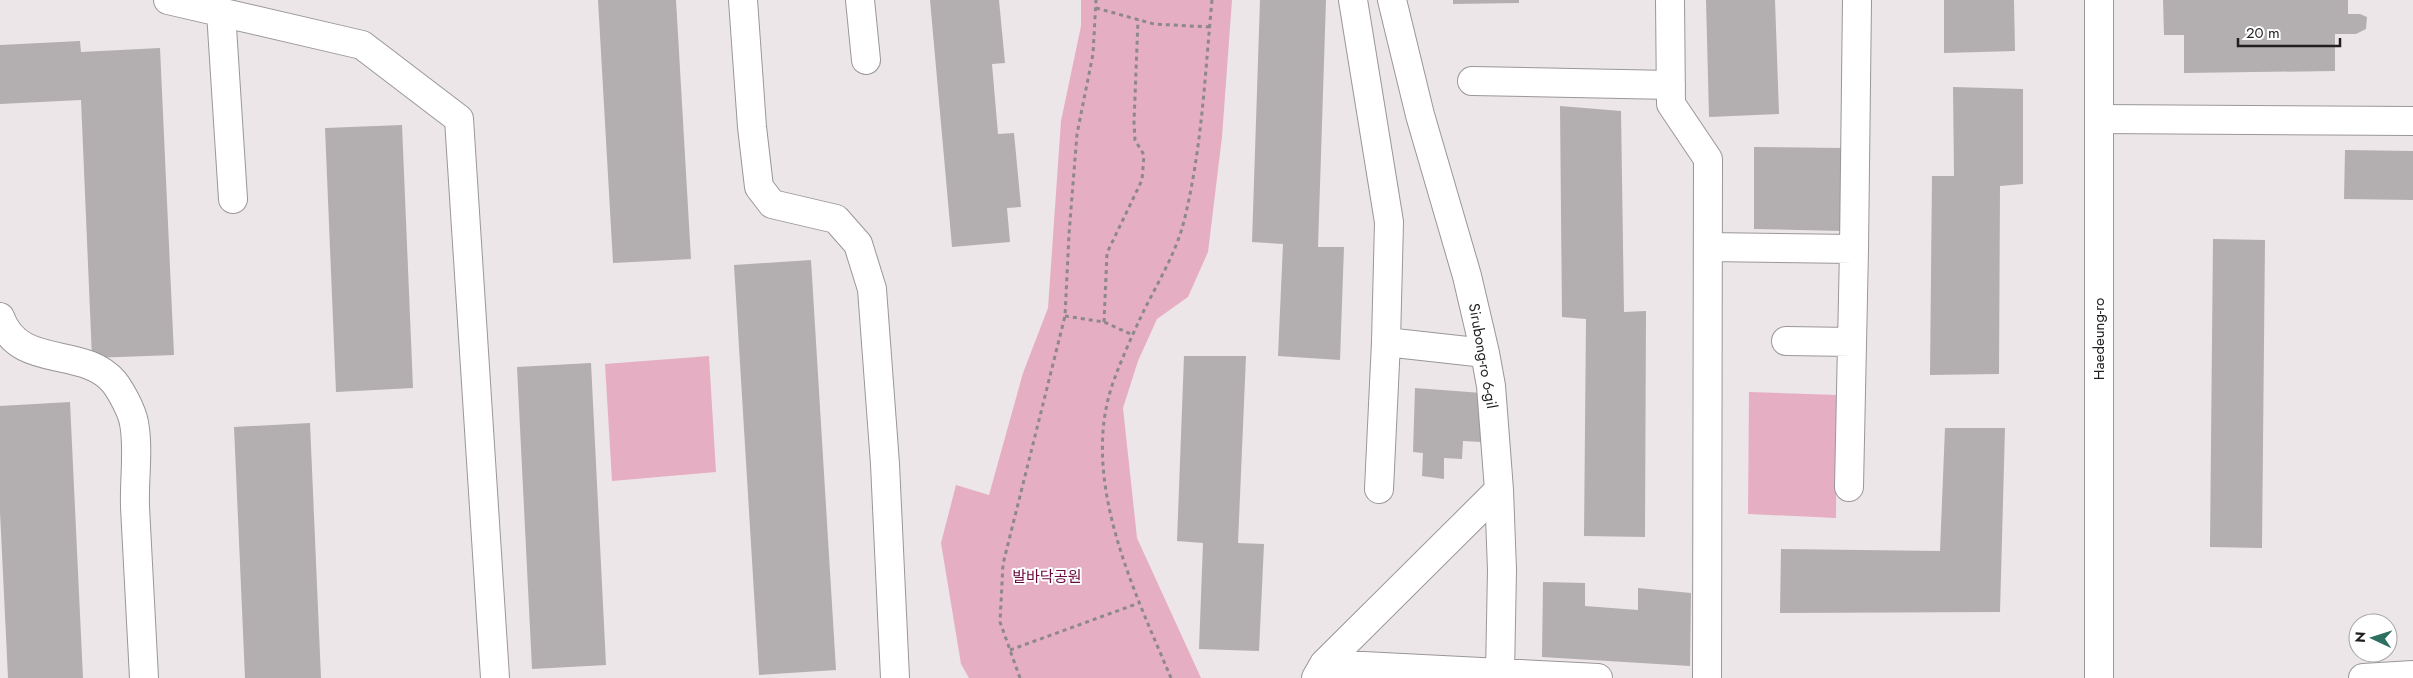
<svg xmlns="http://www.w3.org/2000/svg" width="2413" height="678" viewBox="0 0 2413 678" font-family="Jost,'Noto Sans KR',sans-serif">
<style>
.green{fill:#e6aec2}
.building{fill:#b3aeb0}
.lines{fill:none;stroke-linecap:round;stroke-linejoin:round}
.minor-casing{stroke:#9b9697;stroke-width:30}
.major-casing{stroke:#9b9697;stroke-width:30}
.path{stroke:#8d8889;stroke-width:3;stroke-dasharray:4 4;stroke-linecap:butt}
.minor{stroke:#fff;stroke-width:28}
.major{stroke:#fff;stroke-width:28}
.labels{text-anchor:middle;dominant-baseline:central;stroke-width:4;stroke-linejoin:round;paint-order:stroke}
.street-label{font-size:15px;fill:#211f1f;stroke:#fff}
.park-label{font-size:15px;fill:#69083c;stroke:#fff}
</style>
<rect width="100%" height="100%" fill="#ece6e8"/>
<path class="green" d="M1081,0H1232L1222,137L1208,252L1188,297L1157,319L1138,361L1123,408L1137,538L1201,678H969L961,664L941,543L956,485L989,495L1023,373L1048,308L1061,121L1081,26Z
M709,356L716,472L612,481L605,364Z
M1749,392L1837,395L1836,518L1748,514Z"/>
<path class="building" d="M598,0H676L691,259L613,263Z
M930,0H999L1005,63L992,64L998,134L1014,133L1021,207L1007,208L1010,242L952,247Z
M1260,0H1326L1318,247H1344L1340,360L1278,356L1283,244L1252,242Z
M1453,0H1519V3L1453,4Z
M1706,0H1775L1779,114L1709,117Z
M1944,0H2014L2015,51L1944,53Z
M2163,0H2348V14H2360L2367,17L2366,29L2356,34H2335V71L2184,73V35H2164Z
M80,41L81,52L160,48L174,355L92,358L81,100L0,104V45Z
M1953,87L2023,89V184L2000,186L1999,374L1930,375L1932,176H1954Z
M1560,106L1621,111L1624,312L1646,311L1645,537L1584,536L1586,319L1562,317Z
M402,125L413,388L336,392L325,128Z
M1754,147L1844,148L1842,231L1754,229Z
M2345,150L2413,151V200L2344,199Z
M2213,239L2265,240L2262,548L2210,547Z
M811,260L836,670L759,675L734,265Z
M1184,356H1246L1238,543L1264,544L1259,651L1199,649L1203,543L1177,541Z
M591,363L606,665L532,669L517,367Z
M1415,388L1482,393V442L1463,441L1462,459L1444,458V479L1422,476L1423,453L1413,452Z
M70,402L83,678H8L0,512V406Z
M310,423L321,678H245L234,427Z
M1945,428H2005L2000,612L1780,613L1781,549L1940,551Z
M1543,582L1585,583V606L1638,610V588L1691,593L1690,666L1542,657Z"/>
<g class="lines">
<defs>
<path id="minor" d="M168,0L362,45L459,119L495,678
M743,0L752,127L759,187L772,204L836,219L858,244L872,289L885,464L895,678
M860,0L866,60
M1353,0L1389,222L1386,342L1485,353
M1670,0L1671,104L1708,159L1707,678
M221,12L233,199
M1472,81L1671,85
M2099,119L2413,121
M1708,247L1854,249L1849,487
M1854,249L1857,0
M0,317C19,371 83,345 114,382C121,391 132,411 134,423C139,449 134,479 135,507C138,564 141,621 144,678
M1786,341L1852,342
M1379,489L1386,342
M1499,490L1502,570L1500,673
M1324,664L1598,678
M1316,678L1324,664L1499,490L1491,386L1485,353L1467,276L1420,115L1392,0
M2363,678L2413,675"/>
<path id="major" d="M2099,0V678"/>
</defs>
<use href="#minor" class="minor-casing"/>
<use href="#major" class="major-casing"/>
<path class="path" d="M1096,8L1154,24L1210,27
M1065,316L1104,322L1133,335
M1104,322L1107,253L1142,180L1144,155L1135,140L1134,122L1138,20
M1010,650L1139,603
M1020,678L1000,622L1003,564L1065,316L1069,234L1077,134L1093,54L1096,0
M1171,678C1134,590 1078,477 1114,380C1121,361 1130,340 1139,321C1154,288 1175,257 1184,221C1202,149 1205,73 1212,0"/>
<use href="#minor" class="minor"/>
<use href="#major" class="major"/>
</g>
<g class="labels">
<g class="street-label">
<text transform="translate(2099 339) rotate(-90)">Haedeung-ro</text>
<text transform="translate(1483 356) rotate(80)">Sirubong-ro 6-gil</text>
</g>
<g class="park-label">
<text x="1047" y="577">발바닥공원</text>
</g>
</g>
<g transform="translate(2373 638) rotate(274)"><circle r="24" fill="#ffffff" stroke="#a6a5a5"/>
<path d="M0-4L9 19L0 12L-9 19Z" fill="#2d6f60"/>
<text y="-8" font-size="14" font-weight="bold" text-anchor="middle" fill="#211f1f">N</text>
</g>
<path d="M2238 38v8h102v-8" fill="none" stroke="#211f1f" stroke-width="2.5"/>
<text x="2246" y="38" font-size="15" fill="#211f1f" stroke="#ffffff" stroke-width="4" paint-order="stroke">20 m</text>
</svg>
